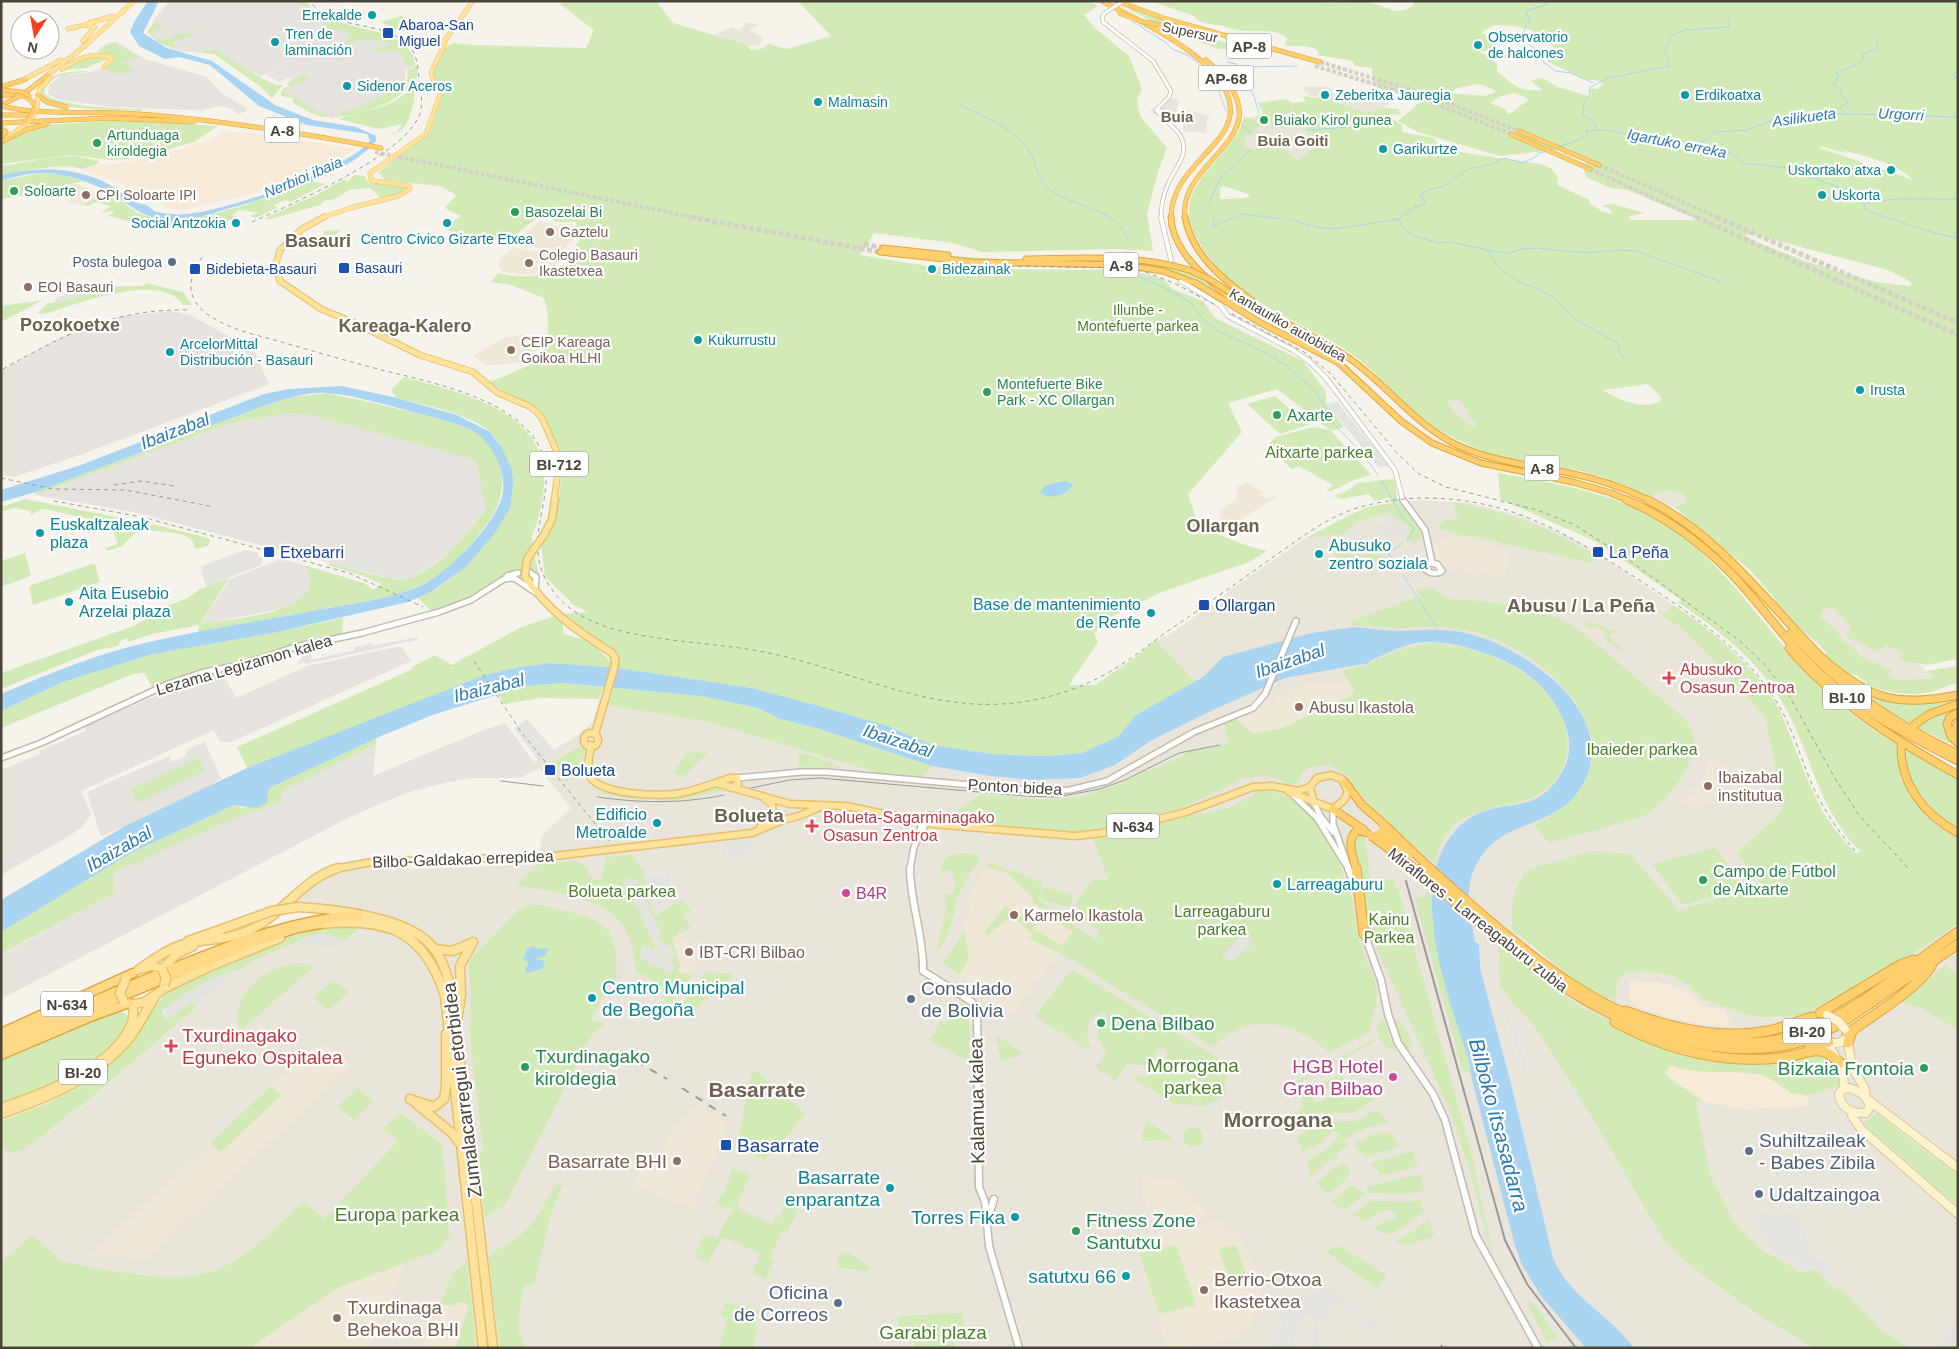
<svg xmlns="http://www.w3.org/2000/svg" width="1959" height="1349" viewBox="0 0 1959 1349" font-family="Arial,sans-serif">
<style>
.residential{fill:#eae5da}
.commercial{fill:#f7ead8}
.industrial{fill:#e6e2dd}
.education{fill:#efe8d6}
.green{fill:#d2eab5;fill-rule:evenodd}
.parking{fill:#e5e3e0}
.water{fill:#a9d4f2}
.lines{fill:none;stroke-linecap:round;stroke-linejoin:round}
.stream{stroke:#a9d4f2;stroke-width:1}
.motorway-tunnel-far1{stroke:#d4d0c8;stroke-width:4;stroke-dasharray:4 2;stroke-linecap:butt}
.motorway-tunnel{stroke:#d4d0c8;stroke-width:5;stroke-dasharray:5 2.5;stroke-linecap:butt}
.tertiary-far3-casing{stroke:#c2bbae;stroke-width:4.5}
.tertiary-far2-casing{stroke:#c2bbae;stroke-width:5.5}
.tertiary-far1-casing{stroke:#c2bbae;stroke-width:8}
.tertiary-casing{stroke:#c2bbae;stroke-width:9}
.secondary-casing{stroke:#d6c79b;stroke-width:10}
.primary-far3-casing{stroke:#e6c16a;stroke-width:5}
.primary-far2-casing{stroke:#e6c16a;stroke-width:7}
.primary-far1-casing{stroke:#e6c16a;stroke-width:9}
.primary-casing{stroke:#e6c16a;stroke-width:11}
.trunk-casing{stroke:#e0a43c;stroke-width:11}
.motorway-far3-casing{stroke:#e0a43c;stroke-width:5}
.motorway-far2-casing{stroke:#e0a43c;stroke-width:7}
.motorway-far1-casing{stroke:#e0a43c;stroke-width:9}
.motorway-casing{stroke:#e0a43c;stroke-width:11}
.tertiary-far3{stroke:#fff;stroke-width:3}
.tertiary-far2{stroke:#fff;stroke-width:4}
.tertiary-far1{stroke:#fff;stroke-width:5}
.tertiary{stroke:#fff;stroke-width:6}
.secondary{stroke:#fff3cd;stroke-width:8}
.primary-far3{stroke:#ffe39c;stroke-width:4}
.primary-far2{stroke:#ffe39c;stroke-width:5}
.primary-far1{stroke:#ffe39c;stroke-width:6}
.primary{stroke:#ffe39c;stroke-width:8}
.trunk{stroke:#ffd985;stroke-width:8}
.motorway-far3{stroke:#ffcf6e;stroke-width:4}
.motorway-far2{stroke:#ffcf6e;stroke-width:5}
.motorway-far1{stroke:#ffcf6e;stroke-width:7}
.motorway{stroke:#ffcf6e;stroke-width:9}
.tram-far1{stroke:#9a9a9a;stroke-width:1}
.tram{stroke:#9a9a9a;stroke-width:2}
.rail-far1{stroke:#9a9a9a;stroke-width:1;stroke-dasharray:4 4;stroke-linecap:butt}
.rail{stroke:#9a9a9a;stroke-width:2;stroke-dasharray:8 8;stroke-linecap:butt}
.tertiary-bridge-far1-casing{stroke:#c2bbae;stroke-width:4.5;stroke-linecap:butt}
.tertiary-bridge-casing{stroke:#c2bbae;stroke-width:5.5;stroke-linecap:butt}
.secondary-bridge-casing{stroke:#d6c79b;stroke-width:10;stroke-linecap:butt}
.primary-bridge-far2-casing{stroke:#e6c16a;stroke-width:5;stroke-linecap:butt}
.primary-bridge-far1-casing{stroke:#e6c16a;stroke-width:9;stroke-linecap:butt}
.primary-bridge-casing{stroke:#e6c16a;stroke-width:11;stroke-linecap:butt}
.motorway-bridge-far3-casing{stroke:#e0a43c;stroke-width:5;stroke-linecap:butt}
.motorway-bridge-far2-casing{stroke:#e0a43c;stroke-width:7;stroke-linecap:butt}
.motorway-bridge-far1-casing{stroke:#e0a43c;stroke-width:9;stroke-linecap:butt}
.motorway-bridge-casing{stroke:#e0a43c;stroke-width:11;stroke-linecap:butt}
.tertiary-bridge-far1{stroke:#fff;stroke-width:3}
.tertiary-bridge{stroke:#fff;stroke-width:4}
.secondary-bridge{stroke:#fff3cd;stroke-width:8}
.primary-bridge-far2{stroke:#ffe39c;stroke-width:4}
.primary-bridge-far1{stroke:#ffe39c;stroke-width:6}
.primary-bridge{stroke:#ffe39c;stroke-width:8}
.motorway-bridge-far3{stroke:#ffcf6e;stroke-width:4}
.motorway-bridge-far2{stroke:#ffcf6e;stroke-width:5}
.motorway-bridge-far1{stroke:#ffcf6e;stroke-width:7}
.motorway-bridge{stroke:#ffcf6e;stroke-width:9}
.culture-dot{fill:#0f9aa8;stroke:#fff;stroke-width:2}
.transit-dot{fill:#1a4fb4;stroke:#fff;stroke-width:2}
.leisure-dot{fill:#2e9e5b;stroke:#fff;stroke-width:2}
.education-dot{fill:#8d6e63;stroke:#fff;stroke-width:2}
.service-dot{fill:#5c6f8a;stroke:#fff;stroke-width:2}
.health-dot{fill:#e0444e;stroke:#fff;stroke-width:2}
.hotel-dot{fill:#d1479c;stroke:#fff;stroke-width:2}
.labels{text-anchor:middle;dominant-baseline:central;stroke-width:4.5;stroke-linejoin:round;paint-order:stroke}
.far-culture-label{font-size:14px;fill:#0d838f;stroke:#fff;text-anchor:start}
.far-transit-label{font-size:14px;fill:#164399;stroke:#fff;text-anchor:start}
.far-street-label{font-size:14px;fill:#4b4439;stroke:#fff}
.far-leisure-label{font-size:14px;fill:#27864d;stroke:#fff;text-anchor:start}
.far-education-label{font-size:14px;fill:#785e54;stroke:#fff;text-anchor:start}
.far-service-label{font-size:14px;fill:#4e5e75;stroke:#fff;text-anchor:end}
.far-park-label{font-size:14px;fill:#4a7f2a;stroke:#fff}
.shield{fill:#fff;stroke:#817c74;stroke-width:1}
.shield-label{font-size:15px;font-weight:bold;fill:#4b4439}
.far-water-label{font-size:15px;font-style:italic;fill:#2e7ab2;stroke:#fff}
.far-neighbourhood-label{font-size:15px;font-weight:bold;fill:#6e6250;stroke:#fff}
.leisure-label{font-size:16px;fill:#27864d;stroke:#fff;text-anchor:start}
.park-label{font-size:16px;fill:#4a7f2a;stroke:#fff}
.culture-label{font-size:16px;fill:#0d838f;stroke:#fff;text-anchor:start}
.transit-label{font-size:16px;fill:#164399;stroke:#fff;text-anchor:start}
.street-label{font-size:16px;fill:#4b4439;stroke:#fff}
.health-label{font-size:16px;fill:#be3a42;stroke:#fff;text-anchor:start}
.education-label{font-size:16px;fill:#785e54;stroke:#fff;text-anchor:start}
.hotel-label{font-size:16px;fill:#b23c85;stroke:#fff;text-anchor:start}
.far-district-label{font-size:18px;font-weight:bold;fill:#6e6250;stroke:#fff}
.water-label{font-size:18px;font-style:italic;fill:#2e7ab2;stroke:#fff}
.neighbourhood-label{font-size:18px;font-weight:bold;fill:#6e6250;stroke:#fff}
.quarter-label{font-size:19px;font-weight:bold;fill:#6e6250;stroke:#fff}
.near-culture-label{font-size:19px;fill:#0d838f;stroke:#fff;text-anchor:end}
.near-service-label{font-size:19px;fill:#4e5e75;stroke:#fff;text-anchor:start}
.near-leisure-label{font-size:19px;fill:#27864d;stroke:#fff;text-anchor:start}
.near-health-label{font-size:19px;fill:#be3a42;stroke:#fff;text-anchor:start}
.near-park-label{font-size:19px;fill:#4a7f2a;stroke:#fff}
.near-hotel-label{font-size:19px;fill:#b23c85;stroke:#fff;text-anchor:end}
.near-street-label{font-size:19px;fill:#4b4439;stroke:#fff}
.near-transit-label{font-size:19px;fill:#164399;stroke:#fff;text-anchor:start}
.near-education-label{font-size:19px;fill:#785e54;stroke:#fff;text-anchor:start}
.near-neighbourhood-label{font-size:21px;font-weight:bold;fill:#6e6250;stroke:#fff}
.near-water-label{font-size:21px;font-style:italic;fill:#2e7ab2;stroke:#fff}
</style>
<rect width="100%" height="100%" fill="#f6f3ec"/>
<path class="residential" d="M747,22L760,25L749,29L763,38L759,45L748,46L714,35L730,27L740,30Z
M1326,86L1337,96L1363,94L1378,97L1389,104L1377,111L1367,113L1327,99L1311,96L1305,92L1304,87Z
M1165,98L1179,99L1177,111H1188L1210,116L1206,122L1207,133L1184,132L1182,121L1166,120L1165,117L1150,113L1152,109L1156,107H1163Z
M1267,116L1272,129L1299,126L1315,138L1331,142L1320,145L1297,161L1282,147L1271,149L1274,138L1256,149L1242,147L1248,140L1243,138L1247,135L1252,118Z
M1458,398L1469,411L1466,414L1476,423L1473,428L1455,414L1447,400Z
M1665,489L1682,493L1688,501L1687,504L1674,507L1652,497L1656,491Z
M1421,500L1470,503L1521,516L1569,537L1592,550L1673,605L1662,616L1683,629L1733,681L1765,718L1783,807L1774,819L1736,853L1762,885L1679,910L1630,854L1512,929L1539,954L1615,1000L1617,985L1623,974L1644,971L1670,975L1688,985L1703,1000L1759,1018H1776L1803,1016L1911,955L1958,924V1348H1V1144L9,1151L16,1152L48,1133L73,1110L76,1112L248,963L275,949L332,935L374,914L343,909L318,903L293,902L311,888L328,877L347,871L372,867L416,869L537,864L542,836L571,808L534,762L578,735L593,721L603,687L650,692L932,766L990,776L1033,780L1080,778L1115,765L1152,740L1216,707L1157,641L1164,636L1166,637L1228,593L1227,592L1306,538L1343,534L1357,522L1387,513L1407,525L1410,530L1406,538L1419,525L1400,502Z
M1824,608H1833L1852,628L1903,653L1900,659L1919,664L1935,678L1896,680L1859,656L1853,649L1854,647L1841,641L1839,633L1820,616Z"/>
<path class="commercial" d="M224,131L271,135L356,149L327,167L306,177L243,196L183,210L167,208L146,195L119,183L82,170L98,164H116L148,158L207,141Z
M1629,981L1659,982L1686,990L1705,1007L1725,1009L1731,1026L1707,1025L1676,1019L1636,1007L1630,1000Z
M1672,1066L1681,1069L1758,1074L1772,1079L1790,1092L1803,1093L1812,1105L1786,1109L1757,1108V1111L1730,1108L1722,1104L1705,1102L1668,1077L1666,1072L1669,1067Z"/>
<path class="industrial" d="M170,1H299L306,10L317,18L333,24L379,37H391L396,39L404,44L413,55L415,65L405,71L406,86L400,95L357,113L331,118L283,91L289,86L287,84L290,80H288L300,73L290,67L261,76L214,54L179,51L175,49L173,45L160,42L148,32L155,18Z
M117,42L145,59L207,77L221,93L247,108V111L237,114L232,109L218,106L202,110L110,107L57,99L48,94L49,85L63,75L88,73L103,68L111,60L108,55L98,52L97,50L108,43Z
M171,311L190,315L247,346L255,352L269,384L80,455L14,477L1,475V371L48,344L83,327L122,316Z
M289,413L311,415L477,460L484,490L486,509L456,546L433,564L420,573L406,579L389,578L133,512L35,495L214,429L250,418L256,419Z
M282,559L364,583L373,590L200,625L230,579Z
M401,646L411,661L231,742H220L214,730L81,791L91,814L83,826L71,835L1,875V770L40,754L39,751L86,731L85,726L172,689L221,671L236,698L307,666Z
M505,723L539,769L519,778H472L444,783L406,793L350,817L1,999V955L115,893L113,873L212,827L283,801L281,791L376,744L373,776L481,731Z
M205,742L221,778L208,787L101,837L87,792L169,756L172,762L187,755L185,750Z"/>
<path class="education" d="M72,184H77L102,195L81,206L67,202L71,199L68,198L71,195L58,192Z
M542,219L543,223L551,222L553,226L572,223L576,237L561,251L514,245L513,243Z
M513,248L559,255L563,259L552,268L530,275L503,272L499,266L500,259Z
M519,335H529L532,341L544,338L545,342L541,347L520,362L510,364L485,366L474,355L504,338Z
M1246,482L1264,492L1260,495L1266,498L1281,494L1218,534L1212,530L1216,526L1213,525L1219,520L1221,510L1235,500L1238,492L1236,487Z
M1454,534L1468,538L1469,541L1508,550L1504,579L1447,568L1442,562L1436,559L1435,545L1440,546V538L1453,540Z
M1346,679L1354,690L1350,697L1336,703L1334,709L1308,716L1280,729L1253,734L1236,719L1272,704L1280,695L1289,689L1318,680L1326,685Z
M1709,759L1726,765L1724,775L1716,792L1704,807L1696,808L1684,801L1702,780Z
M990,862L1043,883L1038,899L1096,942L1085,966L1059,953L1012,1014L973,989L976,984L959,974L968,961L964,930L970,907L966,906L970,893Z
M682,933L693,948H702V955L692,975L677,972L671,938Z
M319,1042L351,1065L146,1260L90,1255Z
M698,1104L723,1120L725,1123L718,1147L693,1206L633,1188L646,1152L659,1154L676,1127Z
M1142,1178L1182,1180L1185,1193L1204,1209L1206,1217L1157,1229L1143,1197Z
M1216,1220L1233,1232L1246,1247L1260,1281V1298L1251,1325L1240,1336L1216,1342H1202L1180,1348H1167L1133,1240Z
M406,1263L368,1348H250L337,1288Z
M455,1302L467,1303L468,1309L455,1348H422L440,1304L453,1306Z"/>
<path class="green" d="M299,1H306C330,38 406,17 415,65L410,67C397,57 404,44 381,52C370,48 352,56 341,60L337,59L392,45L381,41L383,46L379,40L374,41L369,39L337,45L351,39L345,36L352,34L343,29L335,31L327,27L325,23C316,21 305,9 299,1Z
M563,1H656L673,23L748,45L750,50L761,49L769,44L787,49L831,36L798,1H1089L1098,6L1084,15L1095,28L1129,56L1142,89L1137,100L1140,116L1167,148L1159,168L1147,214L1153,251L1118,249L982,252L953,243L874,233L860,255L927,266L975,269L1128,270L1164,279L1172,289L1203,301L1215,318L1303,361L1326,392V403L1344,427L1331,431L1371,475L1356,479L1330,492L1327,490L1333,485L1299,466L1292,469L1270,447V443L1275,437L1314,427L1330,430L1277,389L1228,403L1242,432L1188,494L1199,527L1245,545L1267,551L1249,562L1162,592L1103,621L1094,634L1098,642L1069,685H1095L1130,661L1156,640L1195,682L1136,715L1119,736L1082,753L1044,756L992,754L931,745L888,726L752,688L617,668L615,656L563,614L588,612L574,605L545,577L541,545L556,518L563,467L561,451L557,447L539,408L508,394L489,382C497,379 531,366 535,361C551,343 550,318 544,298L511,285L491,282L498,273C525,279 538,277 564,268L579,240L576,222H556L545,214C531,220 522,231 509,239C498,245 457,233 444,229L461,216L445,208L456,195L440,186L385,180L378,172L429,134L445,87L436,80L433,73L444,49L453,43L474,45L586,48L594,30L560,4Z
M1151,1H1317L1327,3L1367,1L1395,11L1405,10L1413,5L1414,1H1958V659L1926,665L1899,660L1903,653L1885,645L1879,652L1849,638L1847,635L1851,627L1833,608H1824L1820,616L1839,633V635L1843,638L1841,641L1854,647L1853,649L1858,652L1859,656L1892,670L1887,674L1896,680L1935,678L1927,671L1958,666V683C1949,685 1940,689 1931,692C1909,697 1872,693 1857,675L1846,674L1826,658L1825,651L1816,642L1784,614L1771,594L1750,570L1674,507L1687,503V501L1682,493L1665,490L1664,494L1656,491L1652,497C1628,486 1603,476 1577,470C1542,463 1504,461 1471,446C1450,437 1430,426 1413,411C1392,393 1375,370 1352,354C1300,319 1234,303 1201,245C1194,235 1189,223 1189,210C1190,174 1235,154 1244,117L1252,118L1263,113L1258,103L1286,99L1293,103L1306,101L1302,96L1327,99L1367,113L1382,108L1399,109V111L1402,114L1390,115V117L1402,125V132L1434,138L1440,149L1540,164L1551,168L1558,177L1557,185L1590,200L1589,203L1603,212L1613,214L1610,209L1602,205L1613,204L1644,213L1628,217L1632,220H1699L1627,190L1610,188L1586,177L1582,164L1594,159L1563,154L1565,150L1573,148L1500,156L1418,132L1398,121L1426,97C1408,92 1388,96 1373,84L1372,68L1355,66L1353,61L1317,55L1319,52L1314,48L1302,46H1285L1287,38C1275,27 1252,33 1237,30C1231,29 1225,26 1218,25C1210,24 1199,24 1194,16ZM1495,25C1519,25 1551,31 1558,57L1550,56L1546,60L1547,61L1583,79L1600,81L1604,85L1600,86L1598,89H1590L1591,95L1589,96L1558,87L1542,78L1530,81L1543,90C1518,92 1515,86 1497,71V64L1489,57L1479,52C1486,49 1495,51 1500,59L1506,58L1507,54L1492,46V40L1481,32ZM1478,84L1491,88L1496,92L1484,96L1451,93L1457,88ZM1515,93L1529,99L1511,113L1508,114L1505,109L1490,103L1501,96ZM1258,117L1262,123L1270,122L1272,129L1299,126L1315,138L1330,142L1316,147L1297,160L1282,147L1271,149L1274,138L1256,149L1242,147L1248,139L1244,138L1247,135L1253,134L1255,130L1258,129L1259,125L1253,118ZM1820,146L1849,154L1839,149C1856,154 1897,162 1913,180L1820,148ZM1224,186L1251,195L1245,198L1220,199V188ZM1751,234L1888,270L1911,282V286C1856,283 1804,260 1753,241L1745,235ZM1648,384L1660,396L1661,400C1648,412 1615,399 1603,390ZM1458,399L1469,411L1465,413L1476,423L1474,428L1455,414L1447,400Z
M1117,3L1148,15L1184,26L1182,30L1230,44L1232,47L1226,49H1219L1170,31L1166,27L1155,23Z
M401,16L421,25L401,32L381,22Z
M157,23L163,27L149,32L163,41L173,38L172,36L204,28L189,33L193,36L171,42L176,46L175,49L158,42L147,32L153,24Z
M115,43L139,57L121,63L135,69L121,75L107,70L110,55L98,51L108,44Z
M214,49L261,78L276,85H283L272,98L261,87L214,54L201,53Z
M94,56L108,59L86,68L63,70L76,61Z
M418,65C415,84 416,136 389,134L397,132L402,124L379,129L339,119C361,111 388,109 406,93L408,70Z
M88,71C78,75 41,72 45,94C59,107 123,109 144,109L141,111C118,109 55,112 41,95C44,71 71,72 88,71Z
M302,74L310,79L289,87L283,91L331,118L386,95L381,92L386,88L406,84C405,104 342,120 324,117C313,116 303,108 293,103V98L281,96V92L284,88L289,86L287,84Z
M119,120L218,126L194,142L133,159L111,160L71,155L1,164V143L27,131L46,125Z
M75,156L99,161L98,164L82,169C68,162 18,171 1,175V166L51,158Z
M41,173L59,174L82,181L66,186L57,193L28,195V182L26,195L1,199V181Z
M354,175L365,176L367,181L377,184L378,181L409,188L401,193L380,198L374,191L369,188L349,190L335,199L324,201L320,205L267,220L265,218L318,194L344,179L348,182Z
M311,181L325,184L291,202L286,200L273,205L277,208L255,218L251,216L258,212L238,210L232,215L237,217L221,224L222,221L212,222L210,226L158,228L108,216L113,213V210L101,213L111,206L96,202L87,206L83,205L108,192C118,197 126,206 136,212C143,215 151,217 158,219C189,228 279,194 311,181Z
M340,230L328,246L301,243L312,242L315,239L311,238L315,236L323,235L324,231Z
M934,255L1020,260L1102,257L1179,268L1208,280L1237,307L1204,286L1152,268L983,261Z
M146,283L183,292L192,305H183C161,270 75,305 44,314L38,313L48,303H53L121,286H143Z
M43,300L1,322V306Z
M404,377C460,393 550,410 544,486C543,499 540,510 537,523C535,528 532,533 532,538C532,550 537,564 539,575C510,559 483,592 458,603C449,606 440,608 431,611L418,598C460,579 487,546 510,508C507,489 507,466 501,447C492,417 424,405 397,398L391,390Z
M327,393C362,400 396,408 430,417C445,421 463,424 476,433C507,456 510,492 488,522C470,546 451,572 423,584C394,598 360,602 328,608C285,616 242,625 198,633L199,625L152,634L128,642L127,638L121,640L118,646L97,650L1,689V673L136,625L167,606L188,598L200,589L229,578L200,624C225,620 304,615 310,585C311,578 308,572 306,566L364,583L373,590L382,584L361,575L327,565L330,563C349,567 387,581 405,579C434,574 470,531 486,509L476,460L311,415L289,413L256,419L250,418L214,429L35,495L36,492L266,405L294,397Z
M1275,396L1308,425L1280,434L1247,404Z
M1498,473C1555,484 1617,492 1667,525C1725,564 1762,625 1809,675C1850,720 1904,750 1958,778V924L1911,955L1803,1016L1759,1018L1703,1000L1688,985L1670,975L1644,971L1623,974L1617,985L1615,1001L1583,987L1516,933L1512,929V910L1515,891L1522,877L1530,869L1591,851L1630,854L1679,910L1762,885L1736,853L1774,819L1783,807L1765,718L1733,681L1683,629L1662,616L1673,605C1713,630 1765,674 1783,718C1794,744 1803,771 1815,796C1824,817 1839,835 1854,852L1858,853L1860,850C1851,844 1844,832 1838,823C1812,784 1804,735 1778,695C1752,656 1717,629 1678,602L1681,600L1597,542L1500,499Z
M1393,479L1395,482L1397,498L1421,528C1423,535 1421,538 1416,542H1410L1406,538L1410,530L1407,525L1387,513L1357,522L1343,534L1306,538L1354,513L1368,507L1390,503L1393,507L1389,498L1374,501L1369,494L1341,499L1333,496L1345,492L1358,483Z
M25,499L146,523L122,546L106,551L105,548L118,544L111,523L98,527L95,519H89L45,509L39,510L31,515L30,511L15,508L1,512V507Z
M1453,502C1510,512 1548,527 1597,556L1591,563L1470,536H1463L1437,528L1446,520L1458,521Z
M152,524L208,538L210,540L208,546L195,549C194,547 194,545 193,542C187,531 159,532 148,530Z
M1333,552L1351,555L1383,554L1391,568L1347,570Z
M25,553L31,576L1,587V561Z
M92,564L95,565L100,582L33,605L29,587L32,585Z
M1433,588L1450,599L1472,600L1517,606L1535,610L1562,620L1586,635L1681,716C1688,722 1693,730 1694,740C1696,767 1663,806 1642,817L1549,843L1534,825C1658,767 1561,653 1470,631C1445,625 1423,628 1398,628C1383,629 1368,626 1353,625L1351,621L1406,601L1415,598L1417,600H1422L1417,589Z
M554,616L563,623V633C569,638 576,636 582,639C593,645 604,654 612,663L610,668L550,663L520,667L491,674L247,768L237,747L413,669L412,667L435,655L452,665L519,628Z
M343,618L342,636L301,643L251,659L191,673L152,687L144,673L133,674L1,728V711L63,682L153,654L273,633Z
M1589,621L1617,632L1609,636L1626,653L1627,655L1603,638L1608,636L1596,626L1591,628L1587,627L1585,624Z
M1431,643C1483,647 1549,672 1565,727C1569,743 1568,757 1561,771C1533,826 1450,783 1435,864L1371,808L1345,773L1330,765L1311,767L1302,772L1299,782L1288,786L1284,781L1265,776L1244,778L1184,807L1099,830L1073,832L970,823L952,820L958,815L951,814L982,794L1043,800L1083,796L1118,785L1145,770L1149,771L1184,756L1186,751L1229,744L1224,724L1236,719L1253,734L1280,729L1308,716L1333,709L1336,703L1350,696L1354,690L1342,670L1371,664V662C1392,653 1409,644 1431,643Z
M563,683L603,687L599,699L541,698L504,704L498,694L526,686Z
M1848,683C1886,704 1916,708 1958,698V700L1922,714L1911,723L1891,713Z
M614,688L701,696L758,708L780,719L816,728L932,766L922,777L879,773L709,722L608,705Z
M1958,707L1947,715L1944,725L1958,747L1916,727L1930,717Z
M377,736L376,744L281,791L283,801C236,818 190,836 145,859C135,864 123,867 113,873L115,893L1,954V932L133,852L234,805L243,808L268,802L267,797L269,788Z
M578,748L583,749L584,754L579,773L570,777L567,782L563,778L566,776L554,761Z
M693,750L699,753L708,752L684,776L673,773L686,754H690Z
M798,753L813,756L843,768L799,767Z
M199,758L205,771L137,803L131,789Z
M716,786L723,791L672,801L633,799L599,793L605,791L626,795L664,798L675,797Z
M1265,790C1315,797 1340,857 1352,900C1356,912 1355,926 1359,938C1361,945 1363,953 1366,960C1369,967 1374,974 1375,981C1380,998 1372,1017 1369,1033L1329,1052C1292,1021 1250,1010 1212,1047L1084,968L1085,966L1030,939L1033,934L1012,916L994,929L988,936L984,933L1005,906L1036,924L1033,928L1062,946L1073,932L1044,914L1047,911L1034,904L1033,899L1006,872L986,868L990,862L1043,883L1038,899L1096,941L1100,932L1083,918L1076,902L1093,879L1109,881L1093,839L1182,817L1226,809L1254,795L1253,791Z
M1364,833L1370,878L1393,880L1400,896L1472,1156L1494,1258L1487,1239L1472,1178L1448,1106L1371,936L1352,843L1356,834Z
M1715,848L1747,888L1683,905L1652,864Z
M962,853L980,855C979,863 969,873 965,882C961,891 957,897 955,906C951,924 950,938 936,952L947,906L944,894H953L955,884L952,870L940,871C942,857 948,855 962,853Z
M634,855L633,857L647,875L643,878L655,916L682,900L691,911L683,916L691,927L672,938L680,965L677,972L692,975L669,1004L664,1001L665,993L645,975L635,973C635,965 635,957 633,949C620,894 561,896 516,884L539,864L575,861L585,866L593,880H601L606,857Z
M1044,887L1073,894L1070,907L1040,899Z
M1428,893L1432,896V921L1443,975L1471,1072L1463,1071L1415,899L1424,897Z
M527,905C540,904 553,908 565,911C614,921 619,939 616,985L609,984L591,1020L605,1024L591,1036L505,1205L485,1217L477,1156L483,1150L470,1037L471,994L468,967L471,959L480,949L518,910Z
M362,926L345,940L322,933C290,948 266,949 237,972L234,971L163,1010L164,1018L168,1019L193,1001L197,1007L75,1112L73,1110C61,1121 29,1151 14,1152C8,1153 5,1148 1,1144V1121L43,1105L74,1090L121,1055L135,1039L157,1003L166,994L177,986C223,964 273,937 324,928C336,926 350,926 362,926Z
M964,930L969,960L959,974L942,963L952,951Z
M1499,946L1586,1011L1589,1010L1637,1036L1719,1060L1818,1052L1836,1064L1839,1072V1084C1829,1091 1807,1096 1795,1094C1783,1091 1773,1076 1757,1074C1729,1070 1699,1075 1672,1066L1669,1067L1666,1072L1668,1077L1701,1100L1696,1102L1710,1175L1735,1224L1764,1252L1782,1260L1799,1272L1815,1270L1837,1291L1841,1288L1875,1322V1325L1909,1348H1814L1753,1311L1687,1263L1664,1241L1597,1125L1541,1036L1530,1020L1514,1005L1500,986Z
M301,963L315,966L240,1031C226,995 269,964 301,963Z
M1946,965L1958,977V1030L1920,1007L1900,1002Z
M1073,970L1231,1066C1226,1076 1224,1084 1226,1095L1203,1107L1188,1104L1176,1105L1134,1079L1136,1076C1154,1078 1169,1068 1166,1049L1156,1050L1155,1059L1147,1066L1127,1064L1116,1080L1096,1068L1107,1052C1100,1044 1094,1035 1100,1025L1108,1021L1105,1012C1087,1016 1083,1033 1091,1048L1089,1051L1035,1016L1066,976Z
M706,972L732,974L733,976L727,982L712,990L691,1016L679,1009Z
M333,980L349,992L329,1010L313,998Z
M960,1002L969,1009L970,1062L929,1040L941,1021L947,1023Z
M113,1011L125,1013C142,1032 71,1078 56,1085C38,1093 19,1098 1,1105V1059Z
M1383,1018L1389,1037L1397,1052C1383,1048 1369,1031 1383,1018Z
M1393,1018C1404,1021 1410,1035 1412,1046L1408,1051L1401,1042Z
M996,1035L1023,1053V1054L1001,1062Z
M1373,1040L1375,1042L1295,1085L1293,1083Z
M756,1071L805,1113L794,1129L766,1158V1161L737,1146L751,1073Z
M1339,1075L1354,1086L1328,1089L1312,1097L1314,1104L1332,1096L1367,1091L1374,1100L1353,1113L1318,1114L1294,1129L1291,1118L1302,1108L1303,1093Z
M271,1086L282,1095L221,1152L210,1143Z
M357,1088L373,1101L354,1120L337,1107Z
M1376,1109L1389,1124L1370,1126L1343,1140L1348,1146L1337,1152L1339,1157L1330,1160L1310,1178L1307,1160L1328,1149L1340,1134L1332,1131L1321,1143L1303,1152L1297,1137L1322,1122L1358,1121Z
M400,1113L439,1142L443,1149L449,1238L437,1251L337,1288L250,1348H1V1263L32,1235L62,1261L81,1265V1266C119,1271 165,1282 202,1274C241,1267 276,1226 304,1201L324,1219L398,1141L383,1129Z
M1878,1114L1916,1145L1958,1174V1205L1915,1172L1916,1169L1866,1126L1865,1121Z
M1146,1120L1170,1137L1173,1140L1141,1141Z
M1183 1137a10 10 0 1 1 20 0a10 10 0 1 1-20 0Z
M1389,1132L1400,1146L1366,1157L1353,1144L1373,1134Z
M1412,1151L1418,1165L1406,1170L1381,1175L1371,1163Z
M1345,1163L1350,1173L1341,1184L1328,1193L1316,1183L1334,1168Z
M733,1168L751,1175L738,1200L740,1202L737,1209L773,1224L776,1217L779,1218L792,1192L806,1197L787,1232L782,1231L770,1257L775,1260L766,1279L752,1273L761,1254L722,1237L708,1263L694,1257L704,1235L710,1238L711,1235L717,1237L733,1208L727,1205L725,1208L716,1204L722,1193L724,1194L726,1191L724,1189L728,1181L730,1182L732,1178L729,1176Z
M1421,1173L1424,1190L1407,1194L1367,1193L1366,1188C1384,1181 1403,1180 1421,1173Z
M563,1184L551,1213L534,1285L524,1286L519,1313V1333L525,1348H500L488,1258C491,1250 516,1241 525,1231C538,1218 546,1201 555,1185Z
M1352,1185L1365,1194L1344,1210L1331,1202Z
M1420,1200L1424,1211L1406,1226L1388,1235L1373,1228L1386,1220L1398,1218L1391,1210L1380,1212L1366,1221L1352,1215L1371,1201L1410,1202Z
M1428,1220L1435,1235L1407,1246L1395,1241L1408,1235Z
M1176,1245L1196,1305L1159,1314L1139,1254Z
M1236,1245L1249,1283L1232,1287L1219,1249Z
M1340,1246L1387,1276L1376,1288L1325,1251Z
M843,1252L848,1253L869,1266L870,1270L868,1271L839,1268L837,1261Z
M467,1262L476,1348H455L468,1309L467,1303L455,1302L453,1306L440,1304L453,1273Z
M1530,1300L1543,1316L1552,1332H1554L1558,1338L1547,1342L1526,1301Z
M725,1303L759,1310L754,1328L758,1329L753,1346L756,1348H719L728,1318L720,1316Z
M962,1313L966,1336L955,1339L954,1348H914L915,1344L911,1341H897L898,1316Z"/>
<path class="parking" d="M331,63L343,69L310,79L302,74Z
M290,67L300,73L279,82L266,75Z
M121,286L96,292L53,303L58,297L76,292L102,287Z
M1337,402L1389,466L1379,468L1327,404Z
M222,506L236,507L269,514L263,521L258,522L213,513Z
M1387,513L1407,527L1408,531L1403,537L1398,535L1385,537L1376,525L1389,523L1397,533L1398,531L1382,515Z
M328,546L353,552L368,548L388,552L374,569L319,556Z
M246,550L259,553L257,556L263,558L261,565L207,586L204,582L201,566Z
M417,637V640L305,664L304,662L297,665L303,655L311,654V660L354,650V647L372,643V646Z
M527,719L555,751L546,753L548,756L539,761L514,728Z
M69,831V833L1,872V862Z
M747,839L756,841V844L750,845L749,854L722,857L723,841Z
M671,873L670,882L677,895L658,906L659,910L653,911L643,878L647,875Z
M627,878L635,879L661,933L657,936L659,940L673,948L674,957L670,962L676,964L671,974L639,957L642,944L668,957L669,956L656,949L630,892L622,889V886Z
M1245,931L1253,944L1231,961L1222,955Z
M322,933L345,940L335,949L320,944H298L301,939Z
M230,971L237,972L197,1007L193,1001L168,1019L164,1018L165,1008L188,992L200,984Z
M1505,1014L1512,1017L1529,1072L1525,1074Z
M1781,1211L1800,1217L1808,1244L1816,1258H1822L1832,1275L1823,1277L1812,1263L1804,1269L1791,1256L1784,1257L1772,1251L1752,1216L1768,1214L1774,1217Z
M1328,1286L1378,1324L1372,1334L1362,1326L1364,1321L1333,1299L1334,1303L1322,1328L1317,1348H1310L1316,1319L1302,1315L1291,1348H1270L1281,1328L1283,1320L1268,1313L1269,1310L1284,1315L1286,1294L1299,1298L1328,1288Z
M1958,1314V1348H1939L1942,1342Z"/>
<path class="water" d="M148,1H159L143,33L167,48L212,61L275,105L313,120L356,127L376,136V141C347,176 273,196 230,208C208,214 183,226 160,219C139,214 134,208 117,197C100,185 62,172 42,173C28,173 14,177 1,181V175C40,166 76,166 112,186C120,191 128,199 137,203C141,204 145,204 148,206C151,208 153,211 157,212C167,214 178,215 188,214C227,210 345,171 370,141L367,134L307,125L259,106L210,65L179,57L165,59L139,46L130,32L134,22Z
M342,386L397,398L457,415L490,432L501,446L512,470L513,486L510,508L495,533L466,567L429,593L408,602L273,633L153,654L63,682L1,711V694C48,674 96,654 145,643C206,629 268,620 329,608C361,602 395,598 424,584C450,571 494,525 502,497C508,475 494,446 476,433C461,423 440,420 424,415C393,407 360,396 328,393C308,391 285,399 266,405L36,492L1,502V490L81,465L264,394L289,389Z
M1065,481L1073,484C1069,494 1056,497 1046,496L1040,492L1046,485Z
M1354,627C1370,628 1386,631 1403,631C1425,630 1448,628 1470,634C1531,650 1628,721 1578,792C1550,830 1501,818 1476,865C1463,890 1471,916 1475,942L1479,944L1480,968L1511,1084L1553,1258C1570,1298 1608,1313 1634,1348H1586L1541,1296L1522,1265L1515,1246L1471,1076L1469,1062C1451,1005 1421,926 1436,867C1442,846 1454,827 1473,816C1490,806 1512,807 1531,801C1539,798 1547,792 1552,786C1573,762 1574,741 1560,713C1543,679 1514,662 1478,651C1458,644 1432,639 1411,644C1397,648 1383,655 1369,661V663L1285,678L1217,708L1152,740L1115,765L1080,778L1033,780L990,776L932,766L816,728L780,719L758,708L701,696L563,683L526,686L435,714L381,736L269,788L267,797L268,802L256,808L234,805L133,852L1,932V900L125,826L247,768L485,675L520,667L550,663L617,668L685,678L752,688L815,705L888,726L932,745L992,754L1044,756L1082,753L1119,736L1136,715L1203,677L1223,657L1312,633Z
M535,946L537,949L549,948L545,956L537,958L536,960H543L545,963L542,969L527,973L525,970L529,964L523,958L528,948Z"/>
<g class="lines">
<path class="stream" d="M1548,1L1546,5L1525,11L1530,19L1524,30L1525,35L1521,38L1535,49L1536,56L1555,71L1571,73L1593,83
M1132,21L1165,42L1172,49L1189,56L1198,63L1218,89L1226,111
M1227,62L1236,64V69L1254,96L1259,113
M1238,67L1297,66
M1951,73L1958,80
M958,104C981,116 1013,127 1028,149C1041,167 1032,179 1055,193C1079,208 1121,210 1128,242
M1843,111L1841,107L1849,101L1842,96L1841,90L1833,84L1839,75L1836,73L1856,65L1864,58L1862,55L1877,49V42
M1241,124L1252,134
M1594,129L1596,125L1583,114L1584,102C1589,98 1591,94 1589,88L1608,78L1669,66L1665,50L1671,40L1668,37L1685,30L1729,27L1730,22L1728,18
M1308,130L1364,126
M1692,145L1710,138L1714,132L1747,130L1775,119L1817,113L1958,117
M1559,146L1574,142L1588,135L1586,131L1609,130L1640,137L1665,138L1677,145L1699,146L1733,154L1742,163L1787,168L1847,191L1868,203C1897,196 1928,200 1958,199
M1864,203L1865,209L1870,212C1900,221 1928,233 1958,238
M1209,204L1220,178L1250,150
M1213,219L1215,225
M1398,219L1406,230L1414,236L1439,243L1450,242L1508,254L1521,249L1537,248L1588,253L1618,250L1637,251L1722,282
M1291,220L1321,228L1335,229L1399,219L1413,208L1426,203L1420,194L1430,189L1444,186L1469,169L1495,163L1504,158L1523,163L1537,156L1538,153L1545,152
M1211,227L1243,214L1282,219
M1487,250C1503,281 1524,281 1551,296C1560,301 1565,311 1573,317C1588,328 1605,335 1620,345L1618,351L1627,361
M1132,270L1135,275L1165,288L1190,302L1204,320L1218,331L1264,352L1287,366L1316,392L1334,424L1361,452L1378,475
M1381,480L1403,518L1414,528L1407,540
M1397,566L1388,553L1403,543
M1403,575L1439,631"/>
<path class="motorway-tunnel-far1" d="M1320,62L1428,95L1519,131
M1315,66L1423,99L1511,134
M375,152L697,218
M1599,165L1719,218
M1590,169L1698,218"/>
<path class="motorway-tunnel" d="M690,217L880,252
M1696,217L1958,335
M1716,217L1958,323
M864,244L883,248"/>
<defs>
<path id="tertiary-far3" d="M1105,13L1102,17L1103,22L1153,61L1171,91L1169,97L1156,110
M1161,218C1161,206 1163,195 1168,184C1175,167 1191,154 1180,135C1174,126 1163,119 1156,110L1163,111"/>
<path id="tertiary-far2" d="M1161,217L1171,260
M1181,281L1220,305
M1228,316L1293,350L1310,362L1326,378L1395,470L1403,501"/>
<path id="tertiary-far1" d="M1403,500L1425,530L1432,562
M1426,563L1437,564L1442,571C1435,575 1430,574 1424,568Z
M507,576L518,573
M1,758L41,743L168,684L204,672L241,665L295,647L362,633L439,612L471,600L504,579L514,578L535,592L536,577L529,572
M737,778L801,772H827L1037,791L1070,790L1107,781L1194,732L1253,708L1265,694L1296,621
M1293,795L1317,818L1346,865
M1314,803L1321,817L1333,832
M1333,809V824L1349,869
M919,835L922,822L929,815L943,817L954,825
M910,869L914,847L924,827L925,822"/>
<path id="tertiary" d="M910,868C910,903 924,936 923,971L972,1002L977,1011L979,1187L985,1202L989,1246L1019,1348
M1348,868L1355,886
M1364,933L1381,980L1388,1014L1398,1043L1433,1094L1445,1120L1476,1236L1538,1348
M989,1215L994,1199"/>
<path id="secondary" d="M1826,1041L1843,1069L1844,1089
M1826,1041C1835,1044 1843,1045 1847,1035
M1848,1042L1852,1067L1865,1089L1866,1098
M1849,1088C1860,1091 1867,1096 1870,1107L1866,1113C1853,1114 1840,1108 1839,1094L1842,1090Z
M1867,1099L1958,1168
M1853,1113L1852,1116L1861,1129L1958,1214"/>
<path id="primary-far3" d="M89,23L113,16
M68,29L84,25L95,27L83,41
M444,43L442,41L446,39L473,1
M104,67L112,59L109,55
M62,69C77,59 91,52 109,57
M44,78L86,45L134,1
M21,81L61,60
M1,94L13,93
M37,107L39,90L50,78
M7,138L25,125
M322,218L350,208L398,196L410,189L409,186L374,181L371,179L370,173L426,134L442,89L433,79L431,72L445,43"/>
<path id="primary-far2" d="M324,217L302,229L280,250L275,267L280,281L321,309L355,323L420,355L473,372L498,393L529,406L536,411L542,418L556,450L559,465L554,501"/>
<path id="primary-far1" d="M544,535L552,519L555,500
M525,576C546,610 579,632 612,653L615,658V665L595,734
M584 740a7 7 0 1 1 14 0a7 7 0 1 1-14 0Z
M591,745C590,754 586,768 590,776C599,795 662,797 681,793C698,790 714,783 730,778H737L738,784L731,788
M716,783L790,804L846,806L933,824L1075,836L1102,833L1186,812L1253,787L1272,786L1298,791L1310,787
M1310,787L1314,803
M1289,792L1333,809L1344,800L1348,792L1342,779L1331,775L1317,778L1310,787
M773,815C784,826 809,811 822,806
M760,827C769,822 774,815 772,804L764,798
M334,869L372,862L554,856L752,833L783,820"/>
<path id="primary" d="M298,907C334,909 405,917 430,944C443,957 447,976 452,993L493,1348
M320,924C386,918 424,929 445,996L483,1348
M188,941L222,929
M434,949L452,951L469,944
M143,968L152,966L162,969L177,954L193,946
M138,970C153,960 167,949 184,944C205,939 228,940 248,931C282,916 302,879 338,868
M126,1002L133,1004L145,1002L165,988L211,966L280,938
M457,1020L461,995L460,966L473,942
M410,1099L434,1107L444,1099L446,1086V1034
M413,1101L452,1133L459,1142
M1,1108C43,1094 114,1068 132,1023C134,1017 133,1010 133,1004
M1,1114C47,1098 94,1079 127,1041C138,1028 145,1012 154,998"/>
<path id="trunk" d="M1,1033L133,973
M1,1040C62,1015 122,988 183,964C240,941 296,919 358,915
M1,1046L254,942L298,928L320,924
M1,1055L93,1016L129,1003"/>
<path id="motorway-far3" d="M1102,1C1138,20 1237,64 1230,115C1228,129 1218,140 1209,150C1190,171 1171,188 1171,218
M1117,1L1166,19L1320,62
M1,87L26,79
M38,95L47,102L66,107
M1,96L13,94
M24,96L33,102L35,108
M1,105L22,95L48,75
M6,107C49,116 95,110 139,114C221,120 301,133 381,148
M1,115H28
M1,123L109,118L194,122
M1,128L6,132L1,138
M1519,131L1599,165
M1511,134L1590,169
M1,142L25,130L47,124
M1185,218C1177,155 1295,137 1206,60"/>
<path id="motorway-far2" d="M1171,217C1172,254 1213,284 1239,305
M1185,217C1192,255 1223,280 1253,301
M883,248L948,255
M880,252L973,262L1124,265L1163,271L1196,283L1259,322L1339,363L1401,421L1432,443L1481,463L1573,482L1611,493L1630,501
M1026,259C1082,258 1135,254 1189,270
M1234,295C1273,318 1316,335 1353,361C1390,388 1416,426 1459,446C1492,461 1530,465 1565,472C1595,478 1623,487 1651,501"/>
<path id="motorway-far1" d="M1627,500C1664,516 1697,540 1726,568C1754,596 1777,629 1804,658C1849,705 1901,732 1958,761
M1648,500C1720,536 1767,603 1823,659C1870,700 1897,707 1958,695
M1791,633C1838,687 1894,723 1958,754
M1789,648C1836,703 1895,740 1958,775
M1958,713L1950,717L1947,724L1951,736L1958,743
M1958,722L1955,730L1958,736
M1914,725L1930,714L1958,704
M1901,747C1901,786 1925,815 1958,833
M1345,782L1362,805L1385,825
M1333,809L1364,830
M1356,869C1353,856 1345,839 1358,830L1367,833"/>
<path id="motorway" d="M1356,868L1364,934
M1433,872C1516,945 1597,1022 1710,1040C1742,1045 1776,1044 1806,1031C1862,1008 1909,966 1958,932
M1428,878C1511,950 1597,1029 1710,1046C1744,1051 1779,1050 1811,1038C1836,1028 1857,1012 1879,997C1905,979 1932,962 1958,944
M1625,1011C1671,1028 1719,1040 1768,1031C1783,1028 1797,1021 1812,1017
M1820,1013L1900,965L1914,960
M1615,1022C1650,1041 1687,1054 1727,1058C1748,1060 1771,1060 1792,1056C1802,1054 1811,1049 1822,1051C1829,1053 1835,1059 1841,1063
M1847,1034C1867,1019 1927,983 1933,961
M1848,1043L1852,1031
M1809,1048L1829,1042"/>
</defs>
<use href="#tertiary-far3" class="tertiary-far3-casing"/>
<use href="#tertiary-far2" class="tertiary-far2-casing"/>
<use href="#tertiary-far1" class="tertiary-far1-casing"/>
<use href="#tertiary" class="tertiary-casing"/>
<use href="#secondary" class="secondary-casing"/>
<use href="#primary-far3" class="primary-far3-casing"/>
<use href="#primary-far2" class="primary-far2-casing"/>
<use href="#primary-far1" class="primary-far1-casing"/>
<use href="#primary" class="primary-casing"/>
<use href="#trunk" class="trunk-casing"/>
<use href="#motorway-far3" class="motorway-far3-casing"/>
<use href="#motorway-far2" class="motorway-far2-casing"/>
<use href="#motorway-far1" class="motorway-far1-casing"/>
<use href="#motorway" class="motorway-casing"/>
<use href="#tertiary-far3" class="tertiary-far3"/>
<use href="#tertiary-far2" class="tertiary-far2"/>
<use href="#tertiary-far1" class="tertiary-far1"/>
<use href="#tertiary" class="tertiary"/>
<use href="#secondary" class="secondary"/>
<use href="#primary-far3" class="primary-far3"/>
<use href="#primary-far2" class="primary-far2"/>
<use href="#primary-far1" class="primary-far1"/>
<use href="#primary" class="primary"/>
<use href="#trunk" class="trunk"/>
<use href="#motorway-far3" class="motorway-far3"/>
<use href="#motorway-far2" class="motorway-far2"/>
<use href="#motorway-far1" class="motorway-far1"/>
<use href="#motorway" class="motorway"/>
<path class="tram-far1" d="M501,781L543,786
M751,788L790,780L820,778L1025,796L1057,797L1100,789L1125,780L1179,753L1220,745
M597,797C640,803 681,804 724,795"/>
<path class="tram" d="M1406,881L1505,1240L1527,1284L1576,1348"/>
<path class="rail-far1" d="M252,222C294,203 398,158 418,118C424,107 421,92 419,80C418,66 417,51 405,42C376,19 336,32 309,1
M202,257C195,269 187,282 193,297C197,307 206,314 215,319C237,332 262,336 285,343C316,352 347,361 378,369C428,382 521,398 542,453C549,469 546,488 543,505C536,540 532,566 556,595C570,612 591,622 610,628C665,644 723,642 778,655C844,670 906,700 974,704C1023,707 1074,694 1116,668C1134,657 1151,643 1168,631C1203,607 1238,582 1272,558C1298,540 1324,519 1354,509C1397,495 1447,495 1491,506C1543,518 1589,548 1633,576C1687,611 1742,646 1776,701C1793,728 1801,760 1814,789C1825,812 1839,832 1855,851
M962,269L1006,266L1117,268L1143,271L1174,283L1304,352L1330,373L1398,454L1419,474L1446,487L1537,510L1575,525L1619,553L1740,641L1763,663L1787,692L1836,780L1859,815L1908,868
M3,369C67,333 116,308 191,310
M1,478L53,489L125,490L210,506
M114,485L141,481L174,486
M54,501L142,517L349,573L423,607
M474,661L522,733L609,841"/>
<path class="rail" d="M636,1061L667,1079
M682,1088L726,1116
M1441,1345L1443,1348"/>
<defs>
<path id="tertiary-bridge-far1" d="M1105,13L1123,1"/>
<path id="tertiary-bridge" d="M1220,305L1228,316"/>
<path id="secondary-bridge" d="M1827,1015L1838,1021L1845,1029
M1812,1025L1816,1033L1824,1040"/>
<path id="primary-bridge-far2" d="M25,125L33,116L37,107"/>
<path id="primary-bridge-far1" d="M525,576L527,559L544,535"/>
<path id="primary-bridge" d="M222,929L272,911L298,907
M162,969L166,978L164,986
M124,1002L120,993L126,979"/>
<path id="motorway-bridge-far3" d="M1119,13L1144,22L1182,29
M1,90L22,92L30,96
M1,105L6,107
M23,124L31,116L35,108"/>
<path id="motorway-bridge-far2" d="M1189,270L1209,279L1234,295"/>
<path id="motorway-bridge-far1" d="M1385,825L1431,869
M1382,830L1411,854
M1378,834L1403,856
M1371,836L1416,869"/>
<path id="motorway-bridge" d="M1415,868L1428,878
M1429,868L1433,872"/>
</defs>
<use href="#tertiary-bridge-far1" class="tertiary-bridge-far1-casing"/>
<use href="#tertiary-bridge" class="tertiary-bridge-casing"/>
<use href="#secondary-bridge" class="secondary-bridge-casing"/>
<use href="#primary-bridge-far2" class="primary-bridge-far2-casing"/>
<use href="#primary-bridge-far1" class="primary-bridge-far1-casing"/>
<use href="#primary-bridge" class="primary-bridge-casing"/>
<use href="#motorway-bridge-far3" class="motorway-bridge-far3-casing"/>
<use href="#motorway-bridge-far2" class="motorway-bridge-far2-casing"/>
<use href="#motorway-bridge-far1" class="motorway-bridge-far1-casing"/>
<use href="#motorway-bridge" class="motorway-bridge-casing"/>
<use href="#tertiary-bridge-far1" class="tertiary-bridge-far1"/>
<use href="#tertiary-bridge" class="tertiary-bridge"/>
<use href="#secondary-bridge" class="secondary-bridge"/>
<use href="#primary-bridge-far2" class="primary-bridge-far2"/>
<use href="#primary-bridge-far1" class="primary-bridge-far1"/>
<use href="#primary-bridge" class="primary-bridge"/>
<use href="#motorway-bridge-far3" class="motorway-bridge-far3"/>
<use href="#motorway-bridge-far2" class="motorway-bridge-far2"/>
<use href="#motorway-bridge-far1" class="motorway-bridge-far1"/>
<use href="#motorway-bridge" class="motorway-bridge"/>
</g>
<g class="culture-dot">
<circle cx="372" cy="15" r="5"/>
<circle cx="275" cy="42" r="5"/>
<circle cx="1478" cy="45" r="5"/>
<circle cx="347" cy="86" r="5"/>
<circle cx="1325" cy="95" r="5"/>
<circle cx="1685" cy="95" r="5"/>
<circle cx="818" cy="102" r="5"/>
<circle cx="1383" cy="149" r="5"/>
<circle cx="1891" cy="170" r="5"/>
<circle cx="1822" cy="195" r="5"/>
<circle cx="236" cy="223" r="5"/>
<circle cx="447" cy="223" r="5"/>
<circle cx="932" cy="269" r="5"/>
<circle cx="698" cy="340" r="5"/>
<circle cx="170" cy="352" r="5"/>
<circle cx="1860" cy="390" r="5"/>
<circle cx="40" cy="533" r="5"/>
<circle cx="1319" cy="554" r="5"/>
<circle cx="69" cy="602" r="5"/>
<circle cx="1151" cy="613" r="5"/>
<circle cx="657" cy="823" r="5"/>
<circle cx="1277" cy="884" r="5"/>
<circle cx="592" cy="998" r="5"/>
<circle cx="890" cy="1188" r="5"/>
<circle cx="1015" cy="1217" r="5"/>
<circle cx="1126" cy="1276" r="5"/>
</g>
<g class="transit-dot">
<rect x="382" y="27" width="12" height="12" rx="2.5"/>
<rect x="338" y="262" width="12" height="12" rx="2.5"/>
<rect x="189" y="263" width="12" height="12" rx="2.5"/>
<rect x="263" y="546" width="12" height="12" rx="2.5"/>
<rect x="1592" y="546" width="12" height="12" rx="2.5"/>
<rect x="1198" y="599" width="12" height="12" rx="2.5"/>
<rect x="544" y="764" width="12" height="12" rx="2.5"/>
<rect x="720" y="1139" width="12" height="12" rx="2.5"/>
</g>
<g class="leisure-dot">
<circle cx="1264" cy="120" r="5"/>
<circle cx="97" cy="143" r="5"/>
<circle cx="14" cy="191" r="5"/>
<circle cx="515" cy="212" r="5"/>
<circle cx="987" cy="392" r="5"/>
<circle cx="1277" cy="415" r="5"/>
<circle cx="1703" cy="880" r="5"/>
<circle cx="1101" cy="1023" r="5"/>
<circle cx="525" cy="1067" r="5"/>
<circle cx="1924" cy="1068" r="5"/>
<circle cx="1076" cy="1231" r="5"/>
</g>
<g class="education-dot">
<circle cx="86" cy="195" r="5"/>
<circle cx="550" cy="232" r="5"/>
<circle cx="529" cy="263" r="5"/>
<circle cx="28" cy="287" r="5"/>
<circle cx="511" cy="350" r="5"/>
<circle cx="1299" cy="707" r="5"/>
<circle cx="1708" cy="786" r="5"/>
<circle cx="1014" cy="915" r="5"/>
<circle cx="689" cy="952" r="5"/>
<circle cx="677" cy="1161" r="5"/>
<circle cx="1204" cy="1290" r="5"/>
<circle cx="337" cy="1318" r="5"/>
</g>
<g class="service-dot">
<circle cx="172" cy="262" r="5"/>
<circle cx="911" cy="999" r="5"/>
<circle cx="1749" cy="1151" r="5"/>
<circle cx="1759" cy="1194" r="5"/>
<circle cx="838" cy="1303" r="5"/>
</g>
<g class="health-dot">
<path d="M1666.5 670.5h5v5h5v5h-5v5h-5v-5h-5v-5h5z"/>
<path d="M809.5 818.5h5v5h5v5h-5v5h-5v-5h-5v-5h5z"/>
<path d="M168.5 1038.5h5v5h5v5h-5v5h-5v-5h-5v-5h5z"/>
</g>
<g class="hotel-dot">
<circle cx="846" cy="893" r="5"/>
<circle cx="1393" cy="1077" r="5"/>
</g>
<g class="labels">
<g class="far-culture-label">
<text x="362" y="15" text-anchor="end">Errekalde</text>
<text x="285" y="34">Tren de<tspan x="285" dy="16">laminación</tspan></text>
<text x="1488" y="37">Observatorio<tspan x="1488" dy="16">de halcones</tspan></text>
<text x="357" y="86">Sidenor Aceros</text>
<text x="1335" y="95">Zeberitxa Jauregia</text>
<text x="1695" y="95">Erdikoatxa</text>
<text x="828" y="102">Malmasin</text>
<text x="1393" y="149">Garikurtze</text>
<text x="1881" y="170" text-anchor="end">Uskortako atxa</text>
<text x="1832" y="195">Uskorta</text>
<text x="226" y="223" text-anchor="end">Social Antzokia</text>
<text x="447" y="239" text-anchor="middle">Centro Civico Gizarte Etxea</text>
<text x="942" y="269">Bidezainak</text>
<text x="708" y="340">Kukurrustu</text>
<text x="180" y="344">ArcelorMittal<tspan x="180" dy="16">Distribución - Basauri</tspan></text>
<text x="1870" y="390">Irusta</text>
</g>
<g class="far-transit-label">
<text x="399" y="25">Abaroa-San<tspan x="399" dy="16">Miguel</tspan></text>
<text x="355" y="268">Basauri</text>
<text x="206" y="269">Bidebieta-Basauri</text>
</g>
<g class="far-street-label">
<text transform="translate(1190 32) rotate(12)">Supersur</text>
<text transform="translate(1288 325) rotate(30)">Kantauriko autobidea</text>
</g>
<g class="far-leisure-label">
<text x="1274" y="120">Buiako Kirol gunea</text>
<text x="107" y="135">Artunduaga<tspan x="107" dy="16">kiroldegia</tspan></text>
<text x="24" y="191">Soloarte</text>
<text x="525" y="212">Basozelai Bi</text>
<text x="997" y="384">Montefuerte Bike<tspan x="997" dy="16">Park - XC Ollargan</tspan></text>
</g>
<g class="far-education-label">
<text x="96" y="195">CPI Soloarte IPI</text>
<text x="560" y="232">Gaztelu</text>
<text x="539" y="255">Colegio Basauri<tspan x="539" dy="16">Ikastetxea</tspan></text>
<text x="38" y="287">EOI Basauri</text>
<text x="521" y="342">CEIP Kareaga<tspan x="521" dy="16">Goikoa HLHI</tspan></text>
</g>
<g class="far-service-label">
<text x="162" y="262">Posta bulegoa</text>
</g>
<g class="far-park-label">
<text x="1138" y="310">Illunbe -<tspan x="1138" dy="16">Montefuerte parkea</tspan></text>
</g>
<g class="shield">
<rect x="1226.5" y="33.5" width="45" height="25" rx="4"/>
<rect x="1198.5" y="65.5" width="55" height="25" rx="4"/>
<rect x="264.5" y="117.5" width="35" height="25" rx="4"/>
<rect x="1103.5" y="252.5" width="35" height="25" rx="4"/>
<rect x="530" y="451.5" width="58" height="25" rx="4"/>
<rect x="1524.5" y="455.5" width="35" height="25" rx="4"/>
<rect x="1823" y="684.5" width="48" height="25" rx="4"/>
<rect x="1107" y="813.5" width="52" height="25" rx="4"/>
<rect x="41" y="991.5" width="52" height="25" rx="4"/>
<rect x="1783" y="1018.5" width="48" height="25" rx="4"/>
<rect x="59" y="1059.5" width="48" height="25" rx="4"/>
</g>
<g class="shield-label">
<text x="1249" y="46">AP-8</text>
<text x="1226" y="78">AP-68</text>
<text x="282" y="130">A-8</text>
<text x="1121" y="265">A-8</text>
<text x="559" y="464">BI-712</text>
<text x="1542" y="468">A-8</text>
<text x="1847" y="697">BI-10</text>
<text x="1133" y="826">N-634</text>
<text x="67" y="1004">N-634</text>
<text x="1807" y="1031">BI-20</text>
<text x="83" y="1072">BI-20</text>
</g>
<g class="far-water-label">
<text transform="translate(1901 114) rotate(3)">Urgorri</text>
<text transform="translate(1804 117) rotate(-8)">Asilikueta</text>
<text transform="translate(1677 143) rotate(11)">Igartuko erreka</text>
<text transform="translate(303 177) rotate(-23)">Nerbioi ibaia</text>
</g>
<g class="far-neighbourhood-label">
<text x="1177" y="116">Buia</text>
<text x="1293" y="140">Buia Goiti</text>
</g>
<g class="leisure-label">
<text x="1287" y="415">Axarte</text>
<text x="1713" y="871">Campo de Fútbol<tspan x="1713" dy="18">de Aitxarte</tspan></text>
</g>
<g class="park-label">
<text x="1319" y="452">Aitxarte parkea</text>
<text x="1642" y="749">Ibaieder parkea</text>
<text x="622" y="891">Bolueta parkea</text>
<text x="1222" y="911">Larreagaburu<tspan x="1222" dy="18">parkea</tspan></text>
<text x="1389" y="919">Kainu<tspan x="1389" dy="18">Parkea</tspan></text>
</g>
<g class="culture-label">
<text x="50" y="524">Euskaltzaleak<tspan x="50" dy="18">plaza</tspan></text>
<text x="1329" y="545">Abusuko<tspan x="1329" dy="18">zentro soziala</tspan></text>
<text x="79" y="593">Aita Eusebio<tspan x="79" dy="18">Arzelai plaza</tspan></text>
<text x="1141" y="604" text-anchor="end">Base de mantenimiento<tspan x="1141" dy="18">de Renfe</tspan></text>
<text x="647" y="814" text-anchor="end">Edificio<tspan x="647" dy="18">Metroalde</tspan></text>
<text x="1287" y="884">Larreagaburu</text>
</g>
<g class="transit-label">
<text x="280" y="552">Etxebarri</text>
<text x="1609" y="552">La Peña</text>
<text x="1215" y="605">Ollargan</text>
<text x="561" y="770">Bolueta</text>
</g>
<g class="street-label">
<text transform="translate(244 665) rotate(-16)">Lezama Legizamon kalea</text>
<text transform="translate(1015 787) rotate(3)">Ponton bidea</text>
<text transform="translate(463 859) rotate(-2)">Bilbo-Galdakao errepidea</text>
<text transform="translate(1478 920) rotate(38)">Miraflores - Larreagaburu zubia</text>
</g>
<g class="health-label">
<text x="1680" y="669">Abusuko<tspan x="1680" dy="18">Osasun Zentroa</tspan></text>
<text x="823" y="817">Bolueta-Sagarminagako<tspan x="823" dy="18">Osasun Zentroa</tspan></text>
</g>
<g class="education-label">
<text x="1309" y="707">Abusu Ikastola</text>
<text x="1718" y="777">Ibaizabal<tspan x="1718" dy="18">institutua</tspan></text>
<text x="1024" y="915">Karmelo Ikastola</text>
<text x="699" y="952">IBT-CRI Bilbao</text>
</g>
<g class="hotel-label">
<text x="856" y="893">B4R</text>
</g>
<g class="far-district-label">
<text x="318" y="241">Basauri</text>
<text x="70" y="325">Pozokoetxe</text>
<text x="405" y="326">Kareaga-Kalero</text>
</g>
<g class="water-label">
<text transform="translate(175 431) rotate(-21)">Ibaizabal</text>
<text transform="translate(1290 661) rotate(-19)">Ibaizabal</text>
<text transform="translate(489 688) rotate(-14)">Ibaizabal</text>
<text transform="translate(898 741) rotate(18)">Ibaizabal</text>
<text transform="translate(119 849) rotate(-30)">Ibaizabal</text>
</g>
<g class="neighbourhood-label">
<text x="1223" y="526">Ollargan</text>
</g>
<g class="quarter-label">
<text x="1581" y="605">Abusu / La Peña</text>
<text x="749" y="815">Bolueta</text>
</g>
<g class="near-culture-label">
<text x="602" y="987" text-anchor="start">Centro Municipal<tspan x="602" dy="22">de Begoña</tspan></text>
<text x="880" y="1177">Basarrate<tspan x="880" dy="22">enparantza</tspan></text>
<text x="1005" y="1217">Torres Fika</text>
<text x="1116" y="1276">satutxu 66</text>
</g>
<g class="near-service-label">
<text x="921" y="988">Consulado<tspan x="921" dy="22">de Bolivia</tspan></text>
<text x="1759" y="1140">Suhiltzaileak<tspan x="1759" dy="22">- Babes Zibila</tspan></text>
<text x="1769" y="1194">Udaltzaingoa</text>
<text x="828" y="1292" text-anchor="end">Oficina<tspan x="828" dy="22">de Correos</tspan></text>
</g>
<g class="near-leisure-label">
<text x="1111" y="1023">Dena Bilbao</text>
<text x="535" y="1056">Txurdinagako<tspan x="535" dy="22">kiroldegia</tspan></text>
<text x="1914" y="1068" text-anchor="end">Bizkaia Frontoia</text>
<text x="1086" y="1220">Fitness Zone<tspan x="1086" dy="22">Santutxu</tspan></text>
</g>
<g class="near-health-label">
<text x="182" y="1035">Txurdinagako<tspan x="182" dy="22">Eguneko Ospitalea</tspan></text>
</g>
<g class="near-park-label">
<text x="1193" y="1065">Morrogana<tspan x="1193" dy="22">parkea</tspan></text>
<text x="397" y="1214">Europa parkea</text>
<text x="933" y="1332">Garabi plaza</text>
</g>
<g class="near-hotel-label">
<text x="1383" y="1066">HGB Hotel<tspan x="1383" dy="22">Gran Bilbao</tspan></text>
</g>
<g class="near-street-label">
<text transform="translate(462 1090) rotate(-97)">Zumalacarregui etorbidea</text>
<text transform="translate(977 1101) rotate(-91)">Kalamua kalea</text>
</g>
<g class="near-transit-label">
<text x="737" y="1145">Basarrate</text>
</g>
<g class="near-education-label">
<text x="667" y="1161" text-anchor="end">Basarrate BHI</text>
<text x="1214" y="1279">Berrio-Otxoa<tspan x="1214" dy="22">Ikastetxea</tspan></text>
<text x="347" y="1307">Txurdinaga<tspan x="347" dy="22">Behekoa BHI</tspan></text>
</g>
<g class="near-neighbourhood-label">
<text x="757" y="1089">Basarrate</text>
<text x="1278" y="1119">Morrogana</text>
</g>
<g class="near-water-label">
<text transform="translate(1499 1125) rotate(75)">Bilboko itsasadarra</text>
</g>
</g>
<rect width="1959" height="1349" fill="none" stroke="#4b4439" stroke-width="5"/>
<g transform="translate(35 35) rotate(191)"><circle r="24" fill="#ffffff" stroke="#b7b4b0"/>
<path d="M0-4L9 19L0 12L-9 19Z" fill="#fc3f1d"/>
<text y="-8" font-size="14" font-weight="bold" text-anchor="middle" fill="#4b4439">N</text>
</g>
</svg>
